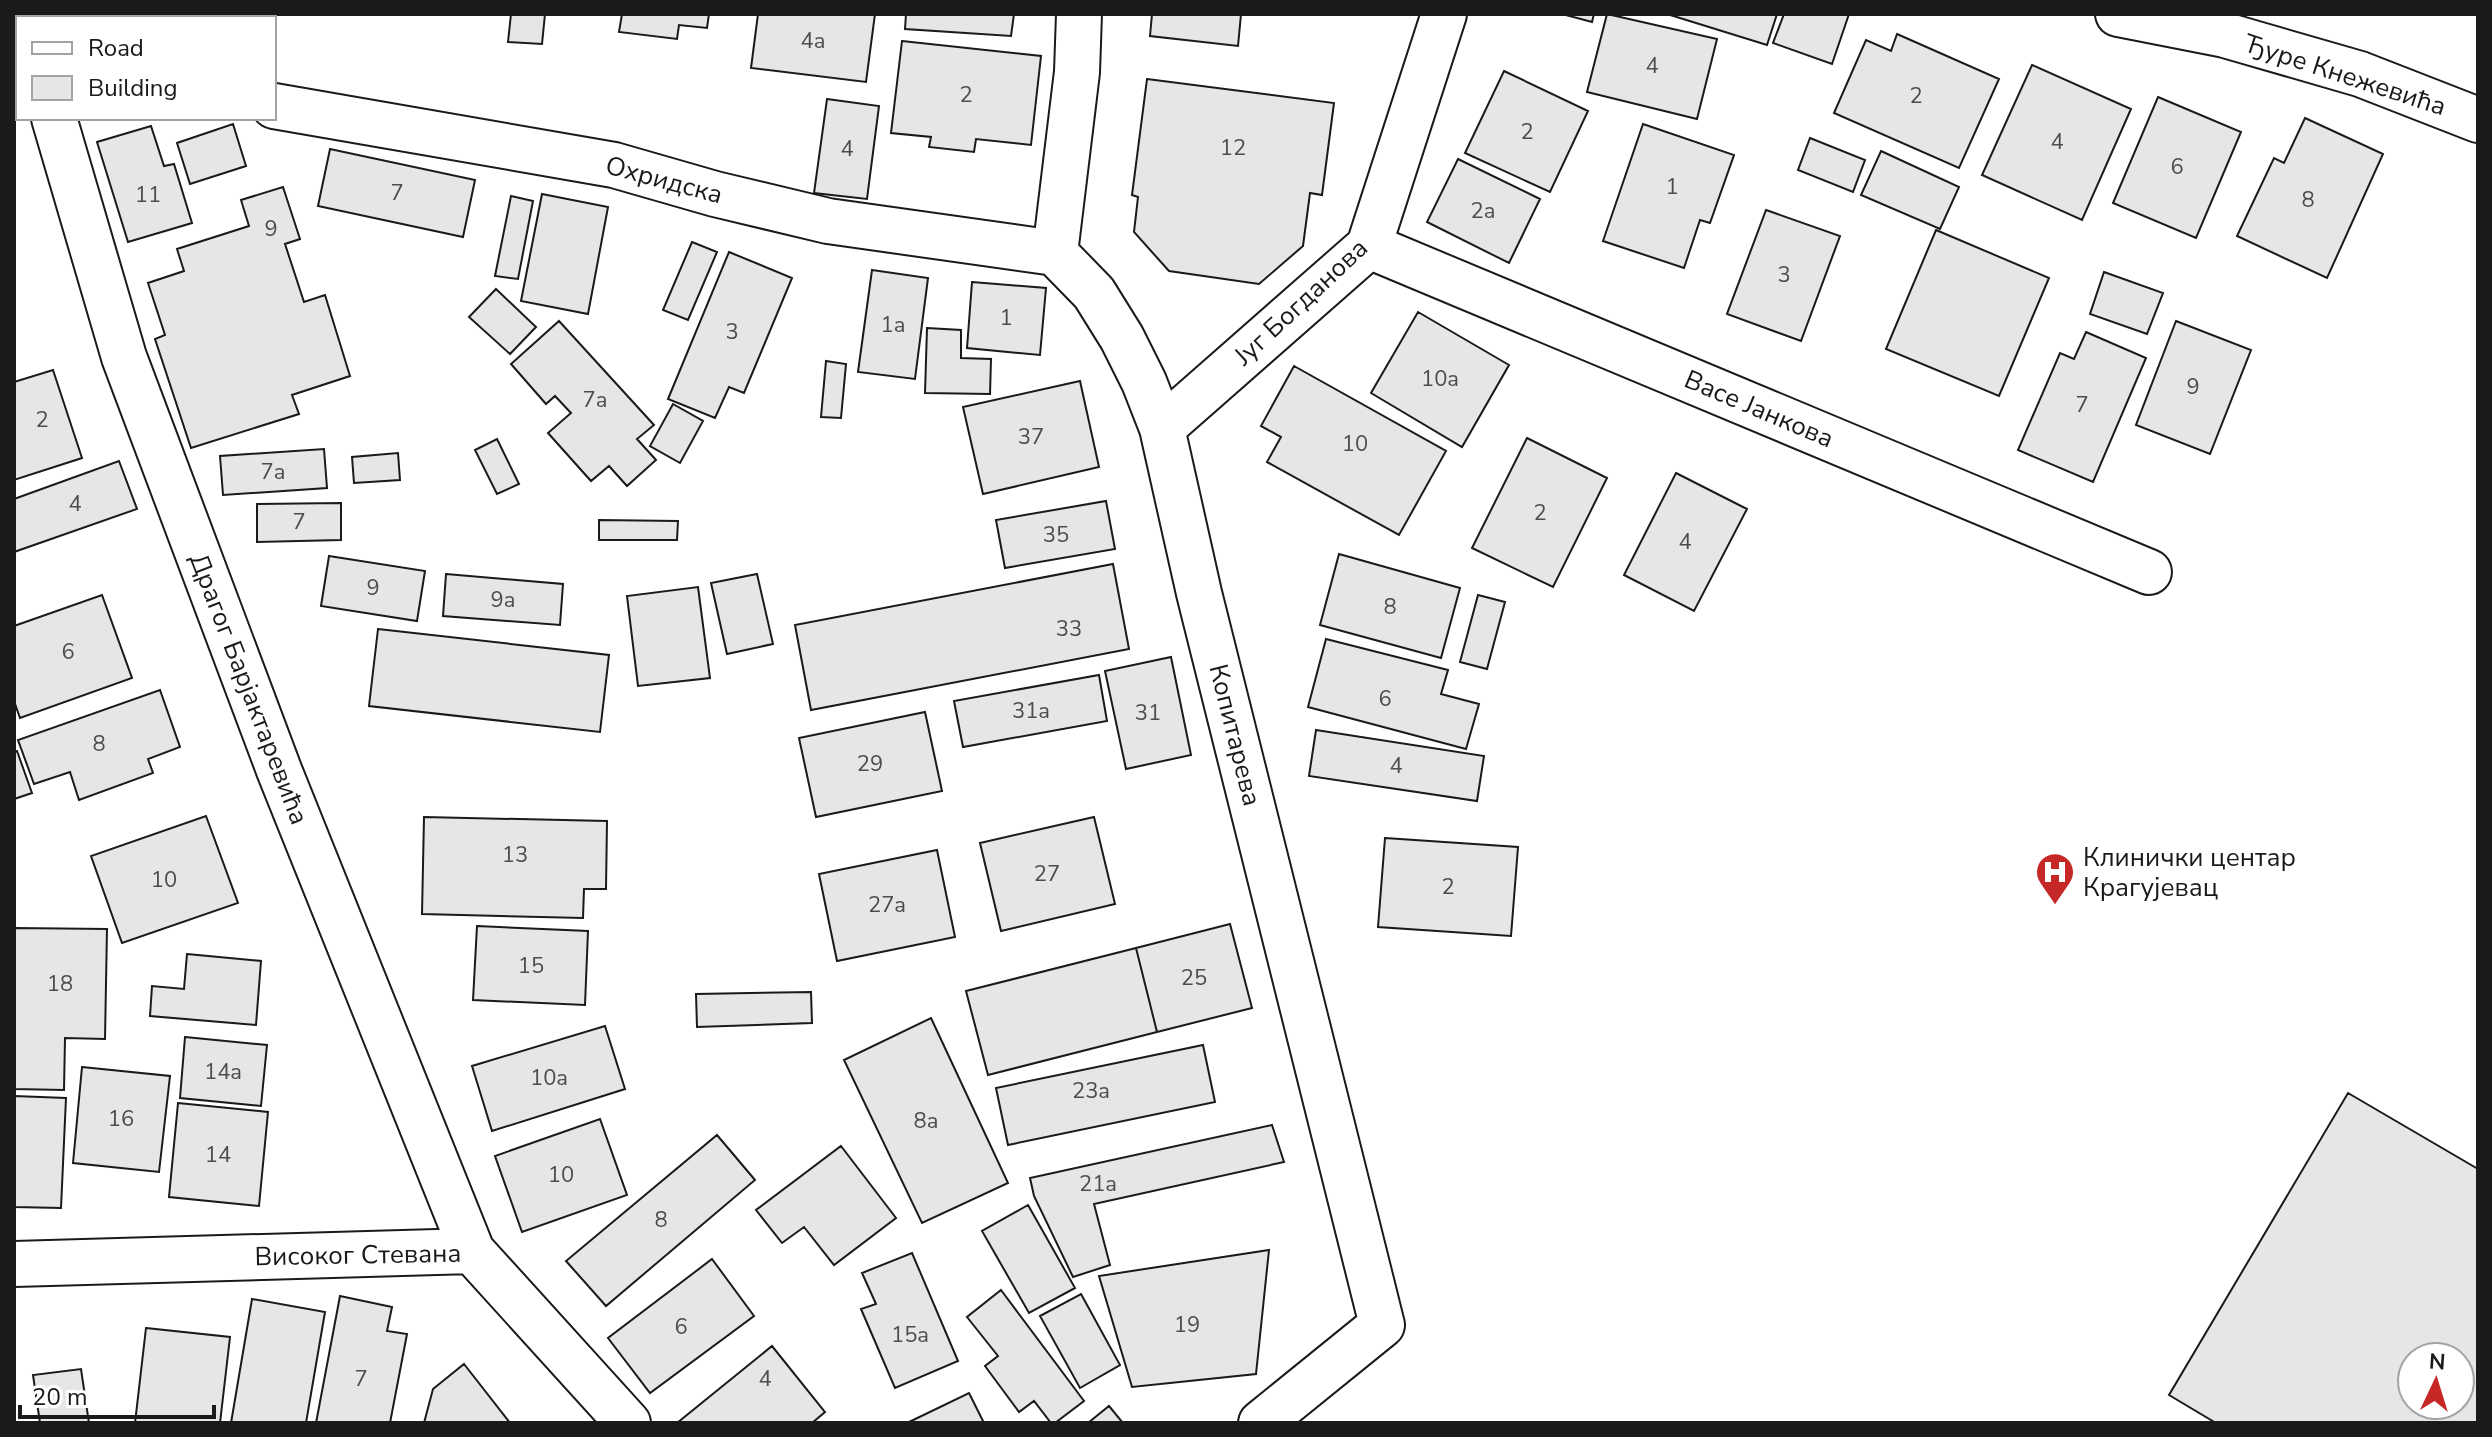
<svg xmlns="http://www.w3.org/2000/svg" width="2492" height="1437" viewBox="0 0 2492 1437" font-family="'Nunito Sans',sans-serif">
<style>
.building{fill:#e6e6e6;stroke:#1a1a1a;stroke-width:2;fill-rule:evenodd}
.lines{fill:none;stroke-linecap:round;stroke-linejoin:round}
.street-casing{stroke:#1a1a1a;stroke-width:48}
.street{stroke:#fff;stroke-width:44}
.labels{text-anchor:middle;dominant-baseline:central;stroke-width:6;stroke-linejoin:round;paint-order:stroke}
.number-label{font-size:22px;fill:#4d4d4d}
.street-label{font-size:26px;fill:#1a1a1a;stroke:#fff}
.poi-label{font-size:26px;fill:#1a1a1a;stroke:#fff;text-anchor:start}
</style>
<rect width="100%" height="100%" fill="#fff"/>
<path class="building" d="M511,14H545L542,44L508,42Z
M618,14H709L707,28L679,25L677,39L619,32L622,14Z
M758,14H875L866,82L751,68Z
M906,14H1014L1011,36L905,29Z
M1152,14H1241L1238,46L1150,36Z
M1562,14H1594L1592,22Z
M1607,14L1717,39L1697,119L1587,92Z
M1667,14H1777L1767,45Z
M1784,14H1849L1832,64L1773,43Z
M1897,34L1999,79L1959,168L1834,113L1866,40L1891,51Z
M902,41L1041,56L1031,145L976,139L974,152L929,147L931,137L891,133Z
M2032,65L2131,109L2082,220L1982,175Z
M1504,71L1588,111L1550,192L1465,153Z
M1147,79L1334,103L1322,195L1310,193L1303,246L1259,284L1169,271L1134,232L1138,197L1132,195Z
M2158,97L2241,132L2196,238L2113,203Z
M827,99L879,106L867,199L814,193Z
M2305,118L2383,154L2327,278L2237,236L2274,158L2284,163Z
M233,124L246,166L190,184L177,143Z
M1643,124L1734,155L1710,223L1700,220L1684,268L1603,241Z
M151,126L164,166L174,164L192,223L128,242L97,142Z
M1810,138L1865,160L1853,192L1798,170Z
M330,149L475,180L463,237L318,206Z
M1881,151L1959,187L1940,229L1861,195Z
M1458,159L1540,199L1509,263L1427,222Z
M283,187L300,239L285,244L304,302L325,295L350,376L292,395L299,414L191,448L155,339L165,335L148,283L184,271L177,249L249,226L241,200Z
M542,194L608,207L588,314L521,301Z
M511,196L533,201L518,279L495,276Z
M1766,210L1840,236L1801,341L1727,314Z
M1936,230L2049,278L1999,396L1886,349Z
M692,242L717,252L688,320L663,310Z
M729,252L792,278L744,393L729,387L715,418L668,399Z
M872,270L928,278L915,379L858,372Z
M2104,272L2163,293L2147,334L2090,314Z
M972,282L1046,288L1040,355L967,348Z
M496,289L536,327L510,354L469,317Z
M1418,312L1509,365L1462,447L1371,393Z
M559,321L654,425L637,439L656,460L627,486L609,466L591,481L548,433L571,413L555,396L546,404L511,364Z
M2176,321L2251,350L2210,454L2136,425Z
M927,328L961,330V358L991,359L990,394L925,393Z
M2086,332L2146,358L2093,482L2018,450L2060,353L2074,359Z
M826,361L846,364L841,418L821,417Z
M1294,366L1446,451L1399,535L1267,462L1281,437L1261,426Z
M53,370L82,458L14,480V382Z
M1080,381L1099,467L983,494L963,407Z
M673,404L703,421L680,463L650,446Z
M1527,438L1607,478L1553,587L1472,548Z
M497,439L519,484L497,494L475,450Z
M324,449L327,488L223,495L220,456Z
M398,453L400,480L354,483L352,457Z
M119,461L137,509L14,552V499Z
M1676,473L1747,509L1694,611L1624,575Z
M1106,501L1115,549L1005,568L996,520Z
M341,503V540L257,542V504Z
M599,520L678,521L677,540H599Z
M1339,554L1460,588L1441,658L1320,625Z
M329,556L425,571L417,621L321,606Z
M1113,564L1129,649L811,710L795,625Z
M446,574L563,584L560,625L443,616Z
M757,574L773,644L727,654L711,583Z
M698,587L710,678L638,686L627,596Z
M102,595L132,678L20,718L14,701V626Z
M1478,595L1505,602L1487,669L1460,662Z
M378,629L609,655L600,732L369,706Z
M1326,639L1448,670L1441,694L1479,704L1466,749L1308,707Z
M1171,657L1191,755L1126,769L1105,671Z
M1099,675L1107,721L963,747L954,701Z
M160,690L180,747L148,759L153,773L79,800L70,772L34,784L18,740Z
M925,712L942,791L816,817L799,738Z
M1316,730L1484,756L1477,801L1309,776Z
M17,751L32,793L14,799V752Z
M206,816L238,903L122,943L91,856Z
M424,817L607,821L606,889H584L583,918L422,914Z
M1094,817L1115,904L1001,931L980,843Z
M1385,838L1518,847L1511,936L1378,927Z
M937,850L955,937L837,961L819,874Z
M1230,924L1252,1008L1157,1032L1136,948Z
M477,926L588,931L585,1005L473,1000Z
M14,928L107,929L105,1039L65,1038L64,1090L14,1089Z
M1136,948L1157,1032L988,1075L966,991Z
M187,954L261,961L256,1025L150,1016L152,986L184,989Z
M811,992L812,1023L697,1027L696,994Z
M931,1018L1008,1183L922,1223L844,1060Z
M605,1026L625,1089L492,1131L472,1066Z
M185,1037L267,1045L261,1106L180,1098Z
M1203,1045L1215,1102L1008,1145L996,1088Z
M82,1067L170,1076L159,1172L73,1163Z
M2348,1093L2478,1169V1423H2216L2169,1395ZM2412,1357H2460V1405H2412Z
M14,1096L66,1098L61,1208L14,1207Z
M178,1103L268,1112L259,1206L169,1197Z
M600,1119L627,1195L522,1232L495,1156Z
M1272,1125L1284,1162L1094,1204L1110,1265L1073,1277L1034,1196L1030,1178Z
M717,1135L755,1180L606,1306L566,1261Z
M841,1146L896,1218L834,1265L804,1227L782,1243L756,1210Z
M1028,1205L1075,1288L1029,1313L982,1231Z
M1269,1250L1256,1374L1132,1387L1099,1276Z
M912,1253L958,1361L895,1388L861,1309L876,1304L862,1273Z
M712,1259L754,1316L650,1393L608,1338Z
M1001,1290L1084,1401L1055,1423H1051L1034,1401L1019,1412L985,1366L998,1356L967,1317Z
M1081,1294L1120,1365L1080,1388L1040,1316Z
M340,1296L392,1307L387,1331L407,1334L390,1423H316Z
M252,1299L325,1312L306,1423H231Z
M146,1328L230,1337L220,1423H135Z
M772,1346L825,1412L812,1423H677Z
M464,1364L510,1423H424L433,1389Z
M81,1369L89,1423H40L33,1375Z
M969,1393L984,1423H907Z
M1109,1406L1123,1423H1088Z"/>
<g class="lines">
<defs>
<path id="street" d="M2118,14L2225,35L2360,74L2478,120
M14,63H18
M274,106L614,165L715,194L828,221L1055,253
M54,118L124,357L279,770L472,1251
M1369,246L2149,572
M1055,253L1094,293L1122,338L1144,382L1162,428L1199,593L1382,1325L1261,1423
M1055,253L1077,72L1079,14
M1162,428L1369,246L1444,14
M14,1264L472,1251L628,1423"/>
</defs>
<use href="#street" class="street-casing"/>
<use href="#street" class="street"/>
</g>
<defs>
<symbol id="hospital-pin" viewBox="-11 -11 22 30"><path d="M0 17L-7.5 6A9.5 9.5 0 1 1 7.5 6Z" fill="#c62828" stroke="#fff"/><path d="M-5-5h3v3.5h4V-5h3V5h-3V1.5h-4V5h-3Z" fill="#fff"/></symbol>
</defs>
<g fill-rule="evenodd">
<use href="#hospital-pin" x="2033" y="850" width="44" height="60"/>
</g>
<g class="labels">
<g class="number-label">
<text x="813" y="41">4a</text>
<text x="1652" y="66">4</text>
<text x="966" y="95">2</text>
<text x="1916" y="96">2</text>
<text x="1527" y="132">2</text>
<text x="2057" y="142">4</text>
<text x="1233" y="148">12</text>
<text x="847" y="149">4</text>
<text x="2177" y="167">6</text>
<text x="1672" y="187">1</text>
<text x="397" y="193">7</text>
<text x="148" y="195">11</text>
<text x="2308" y="200">8</text>
<text x="1483" y="211">2a</text>
<text x="271" y="229">9</text>
<text x="1784" y="275">3</text>
<text x="1006" y="318">1</text>
<text x="893" y="325">1a</text>
<text x="732" y="332">3</text>
<text x="1440" y="379">10a</text>
<text x="2193" y="387">9</text>
<text x="595" y="400">7a</text>
<text x="2082" y="405">7</text>
<text x="42" y="420">2</text>
<text x="1031" y="437">37</text>
<text x="1355" y="444">10</text>
<text x="273" y="472">7a</text>
<text x="75" y="504">4</text>
<text x="1540" y="513">2</text>
<text x="299" y="522">7</text>
<text x="1056" y="535">35</text>
<text x="1685" y="542">4</text>
<text x="373" y="588">9</text>
<text x="503" y="600">9a</text>
<text x="1390" y="607">8</text>
<text x="1069" y="629">33</text>
<text x="68" y="652">6</text>
<text x="1385" y="699">6</text>
<text x="1031" y="711">31a</text>
<text x="1148" y="713">31</text>
<text x="99" y="744">8</text>
<text x="870" y="764">29</text>
<text x="1396" y="766">4</text>
<text x="515" y="855">13</text>
<text x="1047" y="874">27</text>
<text x="164" y="880">10</text>
<text x="1448" y="887">2</text>
<text x="887" y="905">27a</text>
<text x="531" y="966">15</text>
<text x="1194" y="978">25</text>
<text x="60" y="984">18</text>
<text x="223" y="1072">14a</text>
<text x="549" y="1078">10a</text>
<text x="1091" y="1091">23a</text>
<text x="121" y="1119">16</text>
<text x="926" y="1121">8a</text>
<text x="218" y="1155">14</text>
<text x="561" y="1175">10</text>
<text x="1098" y="1184">21a</text>
<text x="661" y="1220">8</text>
<text x="1187" y="1325">19</text>
<text x="681" y="1327">6</text>
<text x="910" y="1335">15a</text>
<text x="361" y="1379">7</text>
<text x="765" y="1379">4</text>
</g>
<g class="street-label">
<text transform="translate(2345 75) rotate(18)">Ђуре Кнежевића</text>
<text transform="translate(664 180) rotate(15)">Охридска</text>
<text transform="translate(1301 302) rotate(-43)">Југ Богданова</text>
<text transform="translate(1759 409) rotate(23)">Васе Јанкова</text>
<text transform="translate(249 689) rotate(69)">Драгог Барјактаревића</text>
<text transform="translate(1235 735) rotate(76)">Копитарева</text>
<text transform="translate(358 1255) rotate(-1)">Високог Стевана</text>
</g>
<g class="poi-label">
<text x="2083" y="857">Клинички центар<tspan x="2083" dy="30">Крагујевац</tspan></text>
</g>
</g>
<rect width="2492" height="1437" fill="none" stroke="#1a1a1a" stroke-width="32"/>
<rect x="16" y="16" width="260" height="104" fill="#ffffff" stroke="#a3a3a3" stroke-width="2"/>
<rect x="32" y="42" width="40" height="12" fill="#ffffff" stroke="#a3a3a3" stroke-width="2"/>
<text x="88" y="56" font-size="24" fill="#1a1a1a">Road</text>
<rect x="32" y="76" width="40" height="24" fill="#e6e6e6" stroke="#a3a3a3" stroke-width="2"/>
<text x="88" y="96" font-size="24" fill="#1a1a1a">Building</text>
<g transform="translate(2436 1381) rotate(4)"><circle r="38" fill="#ffffff" stroke="#a3a3a3" stroke-width="2"/>
<path d="M0-6L14 30L0 20L-14 30Z" fill="#c62828"/>
<text y="-12" font-size="22" font-weight="bold" text-anchor="middle" fill="#1a1a1a">N</text>
</g>
<path d="M20 1405v12h194v-12" fill="none" stroke="#1a1a1a" stroke-width="4"/>
<text x="32" y="1405" font-size="24" fill="#1a1a1a" stroke="#ffffff" stroke-width="6" paint-order="stroke">20 m</text>
</svg>
